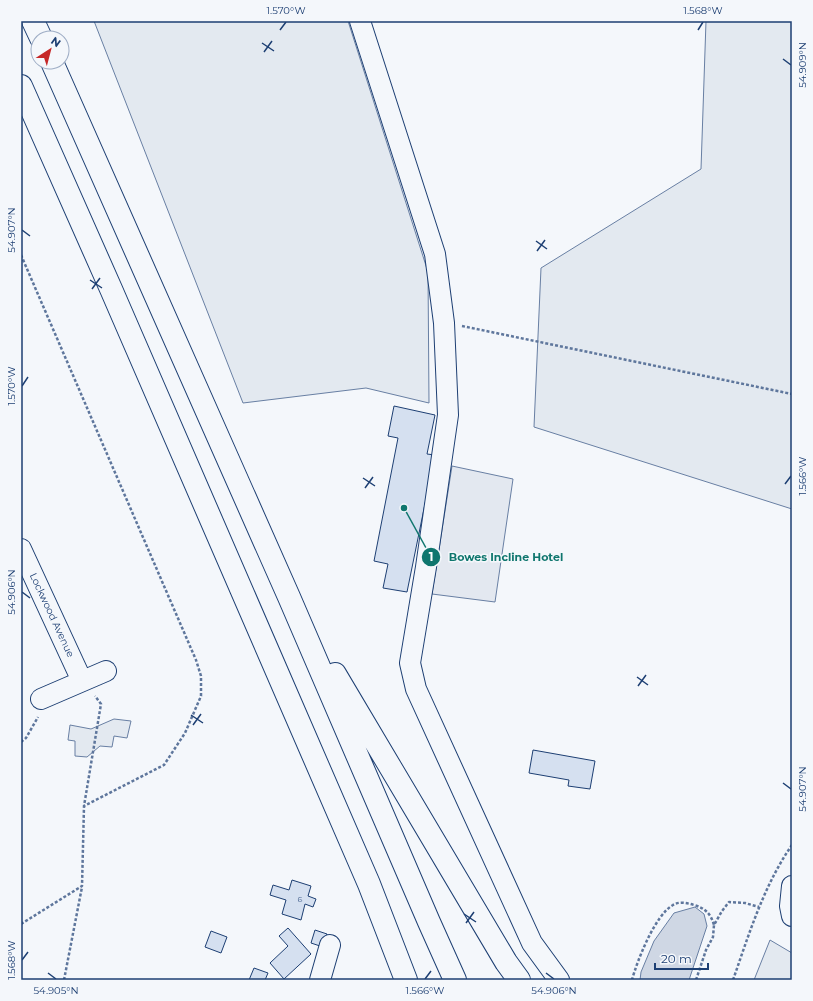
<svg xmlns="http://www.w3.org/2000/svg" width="813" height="1001" viewBox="0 0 813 1001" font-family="Montserrat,sans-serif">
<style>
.green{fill:#e3e9f0;stroke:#687fa3}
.parking{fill:#e3e8f0;stroke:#687fa3}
.water{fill:#cfd7e4;stroke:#687fa3}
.building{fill:#d5e0f0;stroke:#1d3f73}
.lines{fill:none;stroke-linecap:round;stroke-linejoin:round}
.minor-casing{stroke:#1d3f73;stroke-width:22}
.highway-casing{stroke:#1d3f73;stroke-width:24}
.path{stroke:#5e769c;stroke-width:2.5;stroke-dasharray:3 2;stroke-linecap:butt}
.minor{stroke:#f4f7fb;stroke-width:20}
.highway{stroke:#f4f7fb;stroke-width:22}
.ticks{fill:none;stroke:#1d3f73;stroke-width:1.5}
.labels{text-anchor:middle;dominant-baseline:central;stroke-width:3;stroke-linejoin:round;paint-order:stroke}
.number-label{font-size:8px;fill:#4b6792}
.street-label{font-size:10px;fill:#1d3f73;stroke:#f4f7fb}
.leader{fill:none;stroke:#0f766e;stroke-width:1.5}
.callout-dot{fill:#0f766e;stroke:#f4f7fb;stroke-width:1.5}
.mark-label{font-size:12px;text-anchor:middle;font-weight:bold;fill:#fff}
.callout-label{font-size:11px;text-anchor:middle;font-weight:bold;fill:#0f766e;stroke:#f4f7fb;stroke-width:3;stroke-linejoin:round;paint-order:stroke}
.neatline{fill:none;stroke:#1d3f73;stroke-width:1.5}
.ticks-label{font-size:10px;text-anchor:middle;fill:#1d3f73}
</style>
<rect width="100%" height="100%" fill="#f4f7fb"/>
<path class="green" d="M94,21H348L428,272L429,403L366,388L243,403Z
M706,21H792V509L534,427L541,268L701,169Z
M114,719L131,721L127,738L114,736L112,747L100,746L87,757L75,756V741L68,740L70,725L91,729Z
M770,940L792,953V980H754Z"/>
<path class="parking" d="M452,466L513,479L495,602L432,594Z"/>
<path class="water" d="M695,907L704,914L707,926L689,980H640L641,972L654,941L674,913Z"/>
<path class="building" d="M394,406L435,415L427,454L435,455L407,592L383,588L388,564L374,561L398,438L388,436Z
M533,750L595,761L590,789L568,786L569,780L529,773Z
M292,880L311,886L308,896L316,899L313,907L305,904L301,920L282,914L286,900L270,895L273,885L289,890Z
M288,928L311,954L284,979L270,963L288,946L279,936Z
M315,930L327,934L323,947L311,943Z
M211,931L227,937L221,953L205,947Z
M254,968L268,973L265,980H249Z"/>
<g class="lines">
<defs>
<path id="minor" d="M360,21L435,254L444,323L448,415L426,567L410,663L416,689L532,943L559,980
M21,549L82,681
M41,699L106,671
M792,886L790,906L792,916
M320,980L330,945"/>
<path id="highway" d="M33,21L41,38
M52,62L289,597L429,922L455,980
M21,86L111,289L369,884L406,980
M335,674L506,962L519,980"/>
</defs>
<use href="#minor" class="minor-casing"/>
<use href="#highway" class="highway-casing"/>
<path class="path" d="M21,255L196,660L201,676V696L185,733L164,765L84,806
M462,326L792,394
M21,742L26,738L38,717
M21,924L82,886L84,806L101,704L95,696
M64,980L82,887
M632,980C637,961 655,915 673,905C679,901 687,903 694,905C705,908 711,914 714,925
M696,980L706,950L713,937L714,925L722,911L729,902L745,903L759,907
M733,980C749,934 764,885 792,845"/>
<use href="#minor" class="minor"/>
<use href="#highway" class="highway"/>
</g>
<path class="ticks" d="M280,30L286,22M698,30L703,22M262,43L274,51M264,52L272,41M783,59L791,65M22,230L30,236M536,241L547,249M537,251L545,240M90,280L102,288M92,289L100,278M22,386L28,377M363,478L375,486M785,484L791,476M365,488L373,477M22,592L30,598M637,677L648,685M638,686L646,675M191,715L203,723M193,725L201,714M783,783L791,789M464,914L476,922M466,923L474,912M22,960L28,952M48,973L56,979M546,973L554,979M425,979L431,971"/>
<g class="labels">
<g class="number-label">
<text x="300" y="899">6</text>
</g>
<g class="street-label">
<text transform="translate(52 615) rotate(65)">Lockwood Avenue</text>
</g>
</g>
<path class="leader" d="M404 508L431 557"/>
<g class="callout-dot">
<circle cx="404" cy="508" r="4"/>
<circle cx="431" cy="557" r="10"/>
</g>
<g class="mark-label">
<text x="431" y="561">1</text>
</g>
<g class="callout-label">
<text x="506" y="561">Bowes Incline Hotel</text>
</g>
<rect width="813" height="1001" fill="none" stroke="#f4f7fb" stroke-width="44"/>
<g transform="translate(50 50) rotate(36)"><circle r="19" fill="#f4f7fb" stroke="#9eadc5"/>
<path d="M0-3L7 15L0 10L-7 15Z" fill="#c62828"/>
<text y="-6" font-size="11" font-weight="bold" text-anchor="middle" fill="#1d3f73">N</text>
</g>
<path d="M655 963v6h53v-6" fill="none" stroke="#1d3f73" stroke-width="2"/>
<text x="661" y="963" font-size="12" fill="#1d3f73" stroke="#f4f7fb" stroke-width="3" paint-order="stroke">20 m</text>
<rect x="22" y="22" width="769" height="957" class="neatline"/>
<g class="ticks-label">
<text x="286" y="14">1.570°W</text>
<text x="703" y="14">1.568°W</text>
<text transform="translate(802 65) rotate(-90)" y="4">54.909°N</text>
<text transform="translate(11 230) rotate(-90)" y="4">54.907°N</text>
<text transform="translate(11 386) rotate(-90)" y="4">1.570°W</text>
<text transform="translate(802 476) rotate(-90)" y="4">1.566°W</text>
<text transform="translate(11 592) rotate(-90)" y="4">54.906°N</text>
<text transform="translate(802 789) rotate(-90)" y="4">54.907°N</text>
<text transform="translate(11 960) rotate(-90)" y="4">1.568°W</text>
<text x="56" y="994">54.905°N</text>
<text x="425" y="994">1.566°W</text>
<text x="554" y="994">54.906°N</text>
</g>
</svg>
